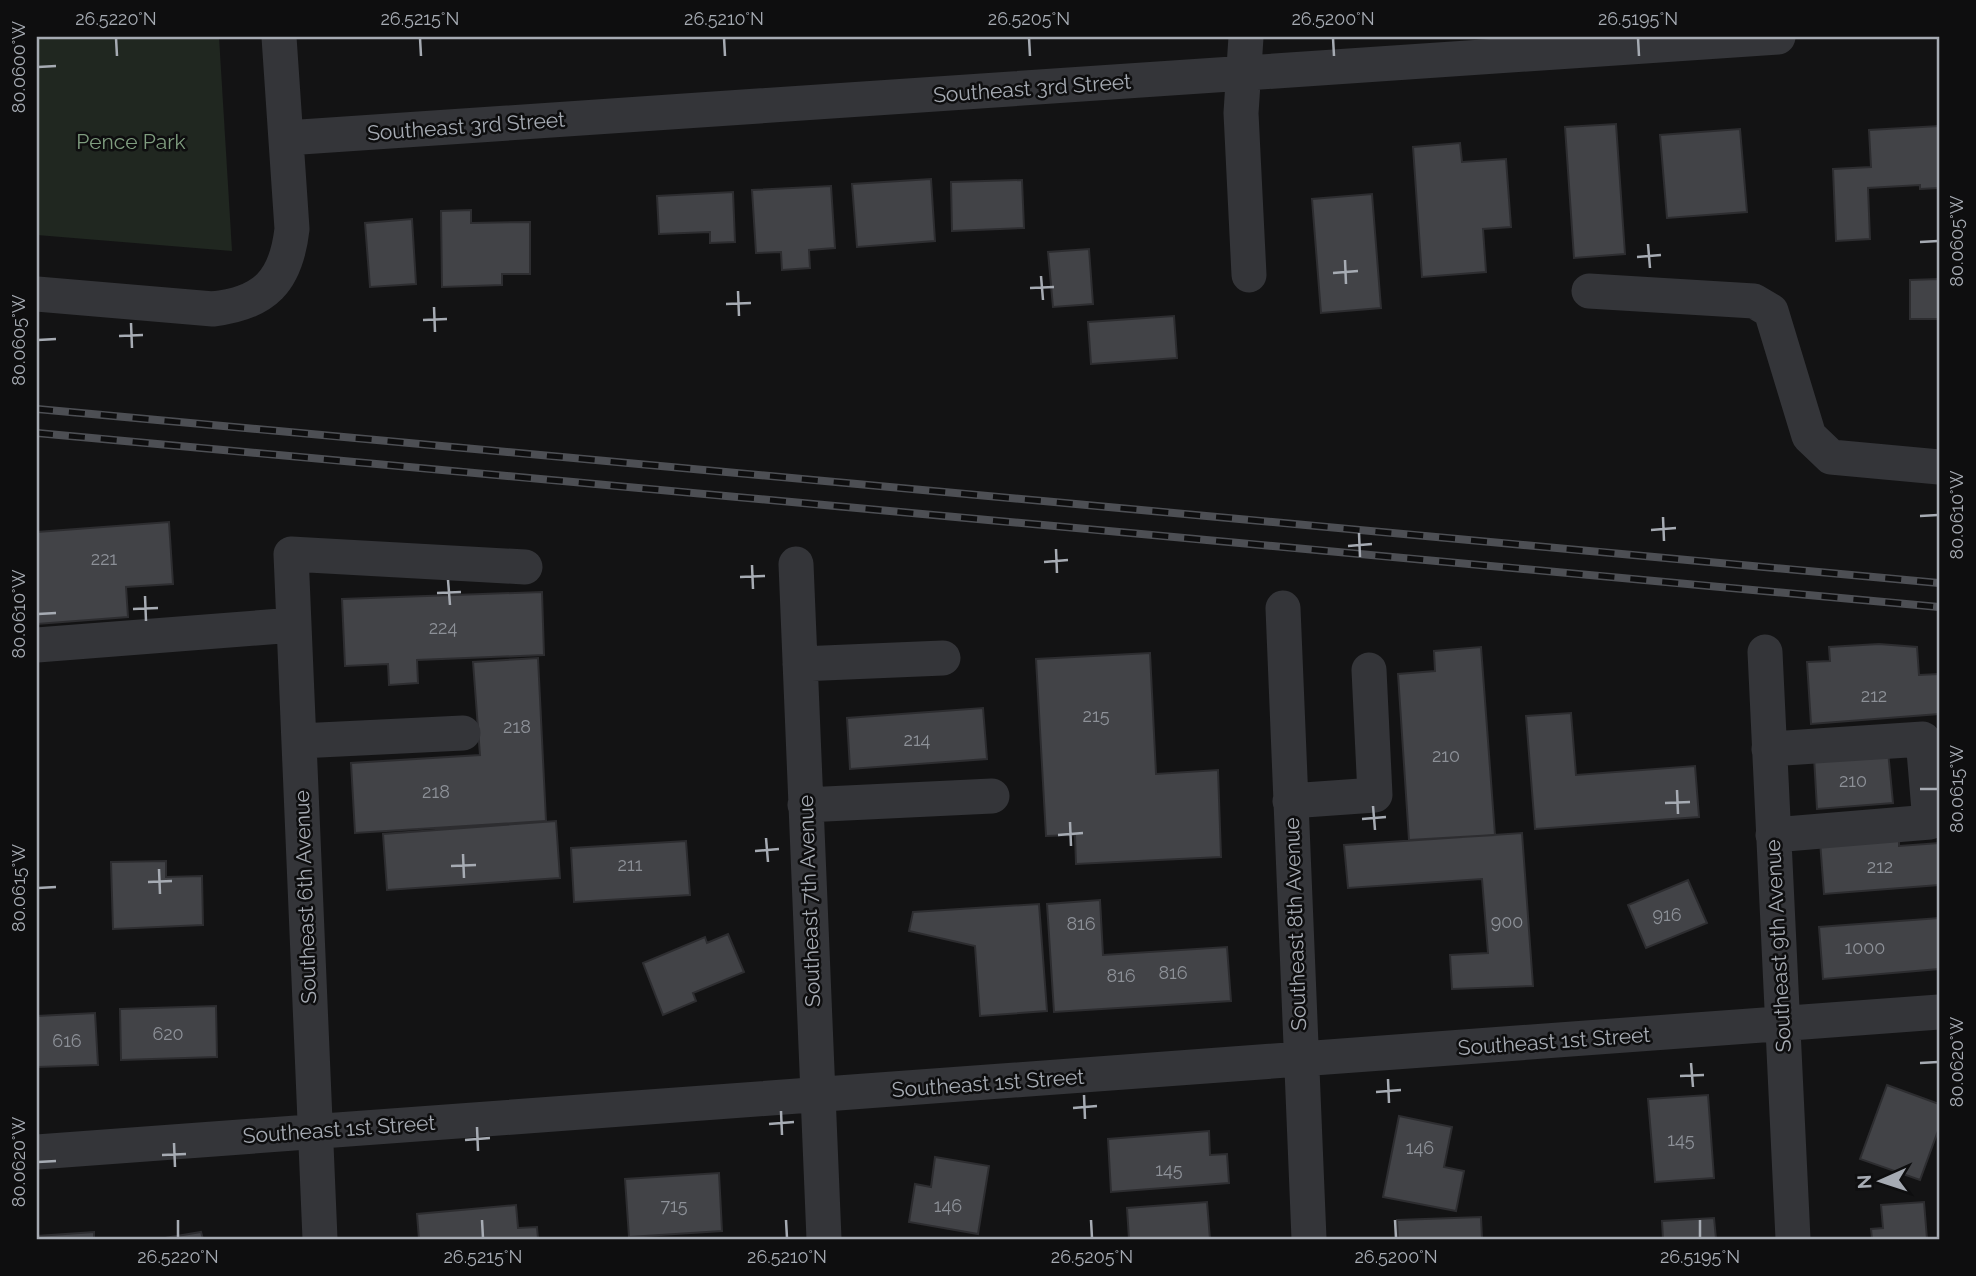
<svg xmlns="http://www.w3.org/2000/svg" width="1976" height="1276" viewBox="0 0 1976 1276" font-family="Raleway,sans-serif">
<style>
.green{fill:#202720}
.building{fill:#424347;stroke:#2d2d30;stroke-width:2}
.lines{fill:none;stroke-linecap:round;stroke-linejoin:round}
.minor{stroke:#343539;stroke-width:35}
.rail-casing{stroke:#4d4f54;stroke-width:8}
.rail{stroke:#0e0e0f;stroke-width:5;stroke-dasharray:16;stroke-linecap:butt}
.ticks{fill:none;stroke:#a6abb3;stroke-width:2.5}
.labels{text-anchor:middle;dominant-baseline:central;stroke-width:5;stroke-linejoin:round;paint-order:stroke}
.number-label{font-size:18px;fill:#8d9198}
.street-label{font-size:21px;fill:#a6abb3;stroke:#0e0e0f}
.park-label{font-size:21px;fill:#7f9d7f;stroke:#0e0e0f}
.neatline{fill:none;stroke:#a6abb3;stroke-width:2.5}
.ticks-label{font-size:18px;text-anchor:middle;fill:#a6abb3}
</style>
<rect width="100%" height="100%" fill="#131314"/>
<path class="green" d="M37,37H219L232,251L37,235Z"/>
<path class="building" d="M1616,124L1625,254L1574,258L1565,127Z
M1939,126V188L1920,189V185L1868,188L1870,239L1836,241L1833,169L1871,167L1869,130Z
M1740,129L1747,212L1667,218L1660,135Z
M1460,143L1462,162L1506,159L1511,227L1483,229L1486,272L1422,277L1413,147Z
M931,179L935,241L857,247L852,184Z
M1022,180L1024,228L952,231L951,182Z
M831,186L835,248L809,250L810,268L782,270L781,252L756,253L752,190Z
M733,192L735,242L710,243V232L659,234L657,196Z
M1372,194L1381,308L1321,313L1312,199Z
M471,210V223L530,222V274H502V285L442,287L441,211Z
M412,219L416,284L370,287L365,223Z
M1089,249L1093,304L1053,307L1048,252Z
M1939,279V319H1910V280Z
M1174,316L1177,358L1091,364L1088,322Z
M169,522L173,584L126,587L128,617L37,624V532Z
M542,592L544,655L417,660L418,683L389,685L388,664L345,666L342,599Z
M1879,644L1917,647L1919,675L1939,674V714L1811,724L1807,662L1830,661L1829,647Z
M1481,647L1495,835L1409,840L1398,674L1435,671L1434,651Z
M1150,653L1156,774L1218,770L1221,857L1076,864L1075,835L1046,836L1036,659Z
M538,658L546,821L355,833L351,763L480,755L473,662Z
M983,708L987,759L850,769L847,718Z
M1571,713L1576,775L1695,766L1699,817L1535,829L1526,716Z
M1888,751L1893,803L1817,809L1814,757Z
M556,821L560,878L387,890L383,834Z
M1522,833L1533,986L1452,989L1450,955L1488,953L1482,879L1348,888L1344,845Z
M1899,835V846L1939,843V885L1824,894L1820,841Z
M686,841L690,895L574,902L571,848Z
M166,861V877L202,876L203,925L113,929L111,862Z
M1688,880L1707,923L1646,948L1628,905Z
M1100,900L1103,955L1227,947L1231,1001L1054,1012L1047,904Z
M1039,904L1047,1011L980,1016L975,946L909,931L913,912Z
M1939,918V969L1823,979L1819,927Z
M728,934L744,972L693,993L696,1001L663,1015L643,963L705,937L707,943Z
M216,1006L217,1057L121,1060L120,1009Z
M95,1013L98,1065L37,1067V1016Z
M1887,1085L1939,1104V1128L1920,1180L1860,1159Z
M1708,1095L1714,1178L1655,1182L1648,1099Z
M1399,1116L1452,1127L1444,1167L1464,1171L1456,1211L1383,1197Z
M1209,1131L1210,1155L1227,1154L1229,1183L1111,1192L1108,1139Z
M935,1157L989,1166L978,1234L909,1222L915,1184L931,1187Z
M719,1173L722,1231L629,1237L625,1179Z
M1207,1202L1210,1239H1129L1127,1208Z
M1924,1202L1927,1239H1872L1871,1229L1883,1228L1881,1205Z
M516,1205L518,1228L537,1227L538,1239H419L417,1214Z
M1481,1217L1482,1239H1398L1397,1220Z
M1714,1218L1716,1239H1663L1662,1221Z
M94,1232V1239H37V1236Z
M201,1232L203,1239H159Z"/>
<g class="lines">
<path class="minor" d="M1246,37L1241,113L1249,275
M286,138L1778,37
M1589,291L1754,301L1771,311L1809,436L1831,457L1939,467
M37,294L213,309C265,303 286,281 292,229L279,37
M796,564L824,1239
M1283,608L1309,1239
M37,645L294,625
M1765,652L1793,1239
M800,664L943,658
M299,741L463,733
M1769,749L1923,739L1930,822L1773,835
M1290,801L1375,795L1369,670
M805,805L992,796
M37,1152L1939,1012
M320,1239L291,554L525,567"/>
<defs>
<path id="rail" d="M37,409L1939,583
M37,433L1939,607"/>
</defs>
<use href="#rail" class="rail-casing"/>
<use href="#rail" class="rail"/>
</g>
<path class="ticks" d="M116,38L117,56M420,38L421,56M724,38L725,56M1029,38L1030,56M1333,38L1334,56M1638,38L1639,56M38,67L56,66M1920,242L1938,241M1648,244L1650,268M1637,257L1661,255M1345,260L1346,284M1333,273L1358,271M1041,276L1043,300M1030,288L1054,287M738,291L739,316M726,304L751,303M434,307L435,332M423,320L447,319M131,323L132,348M119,336L143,335M38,340L56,339M1920,516L1938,515M1663,517L1664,541M1651,530L1676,528M1359,533L1360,557M1348,546L1372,544M1056,549L1057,573M1044,562L1068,560M752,565L753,589M740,577L765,576M448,580L450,605M437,593L461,592M145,596L146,621M133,609L158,608M38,614L56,613M1920,789H1938M1677,790L1678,814M1665,803L1690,802M1373,806L1375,830M1362,819L1386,817M1070,822L1071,846M1058,835L1083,833M766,838L768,862M755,851L779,849M463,854L464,878M451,866L476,865M159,869L160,894M148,882L172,881M38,888L56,887M1691,1063L1693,1087M1920,1063L1938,1062M1680,1076L1704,1075M1388,1079L1389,1103M1376,1092L1401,1090M1084,1095L1085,1119M1073,1108L1097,1106M781,1111L782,1135M769,1124L794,1122M477,1127L478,1151M465,1140L490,1138M174,1143L175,1167M162,1155L186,1154M38,1162L56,1161M178,1220V1238M482,1220L483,1238M786,1220L787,1238M1091,1220L1092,1238M1395,1220L1396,1238M1700,1220V1238"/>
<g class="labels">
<g class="number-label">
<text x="104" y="558">221</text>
<text x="443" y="627">224</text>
<text x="1874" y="695">212</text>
<text x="1096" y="715">215</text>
<text x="517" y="726">218</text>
<text x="917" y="739">214</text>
<text x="1446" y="755">210</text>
<text x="1853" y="780">210</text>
<text x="436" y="791">218</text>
<text x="630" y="864">211</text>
<text x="1880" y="866">212</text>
<text x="1667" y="914">916</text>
<text x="1507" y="921">900</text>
<text x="1081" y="923">816</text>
<text x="1865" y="947">1000</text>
<text x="1173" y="972">816</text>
<text x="1121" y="975">816</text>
<text x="168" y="1033">620</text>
<text x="67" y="1040">616</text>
<text x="1681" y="1139">145</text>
<text x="1420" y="1147">146</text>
<text x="1169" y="1169">145</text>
<text x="674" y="1205">715</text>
<text x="948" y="1205">146</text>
</g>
<g class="street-label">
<text transform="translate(1032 88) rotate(-4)">Southeast 3rd Street</text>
<text transform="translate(466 126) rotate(-4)">Southeast 3rd Street</text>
<text transform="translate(305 897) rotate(-92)">Southeast 6th Avenue</text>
<text transform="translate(809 901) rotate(-92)">Southeast 7th Avenue</text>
<text transform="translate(1295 924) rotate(-92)">Southeast 8th Avenue</text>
<text transform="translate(1778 946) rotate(-93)">Southeast 9th Avenue</text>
<text transform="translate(1554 1041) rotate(-4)">Southeast 1st Street</text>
<text transform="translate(988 1083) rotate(-4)">Southeast 1st Street</text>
<text transform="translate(339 1129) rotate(-4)">Southeast 1st Street</text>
</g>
<g class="park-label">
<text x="131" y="141">Pence Park</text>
</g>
</g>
<rect width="1976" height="1276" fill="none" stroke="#0e0e0f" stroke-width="77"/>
<g transform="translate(1881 1181) rotate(267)" stroke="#0e0e0f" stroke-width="5" paint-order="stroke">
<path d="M0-5L12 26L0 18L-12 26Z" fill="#a6abb3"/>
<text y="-10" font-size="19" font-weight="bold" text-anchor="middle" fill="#a6abb3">N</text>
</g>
<rect x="38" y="38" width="1900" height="1200" class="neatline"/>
<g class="ticks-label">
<text x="116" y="25">26.5220°N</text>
<text x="420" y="25">26.5215°N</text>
<text x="724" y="25">26.5210°N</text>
<text x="1029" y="25">26.5205°N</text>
<text x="1333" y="25">26.5200°N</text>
<text x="1638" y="25">26.5195°N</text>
<text transform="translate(19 67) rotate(-90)" y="6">80.0600°W</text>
<text transform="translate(1957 241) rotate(-90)" y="6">80.0605°W</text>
<text transform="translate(19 340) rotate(-90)" y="6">80.0605°W</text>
<text transform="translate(1957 515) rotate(-90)" y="6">80.0610°W</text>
<text transform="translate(19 614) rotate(-90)" y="6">80.0610°W</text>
<text transform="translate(1957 789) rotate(-90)" y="6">80.0615°W</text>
<text transform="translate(19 888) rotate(-90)" y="6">80.0615°W</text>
<text transform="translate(1957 1062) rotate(-90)" y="6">80.0620°W</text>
<text transform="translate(19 1162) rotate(-90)" y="6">80.0620°W</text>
<text x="178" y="1263">26.5220°N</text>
<text x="483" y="1263">26.5215°N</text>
<text x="787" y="1263">26.5210°N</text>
<text x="1092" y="1263">26.5205°N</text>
<text x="1396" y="1263">26.5200°N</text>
<text x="1700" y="1263">26.5195°N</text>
</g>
</svg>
